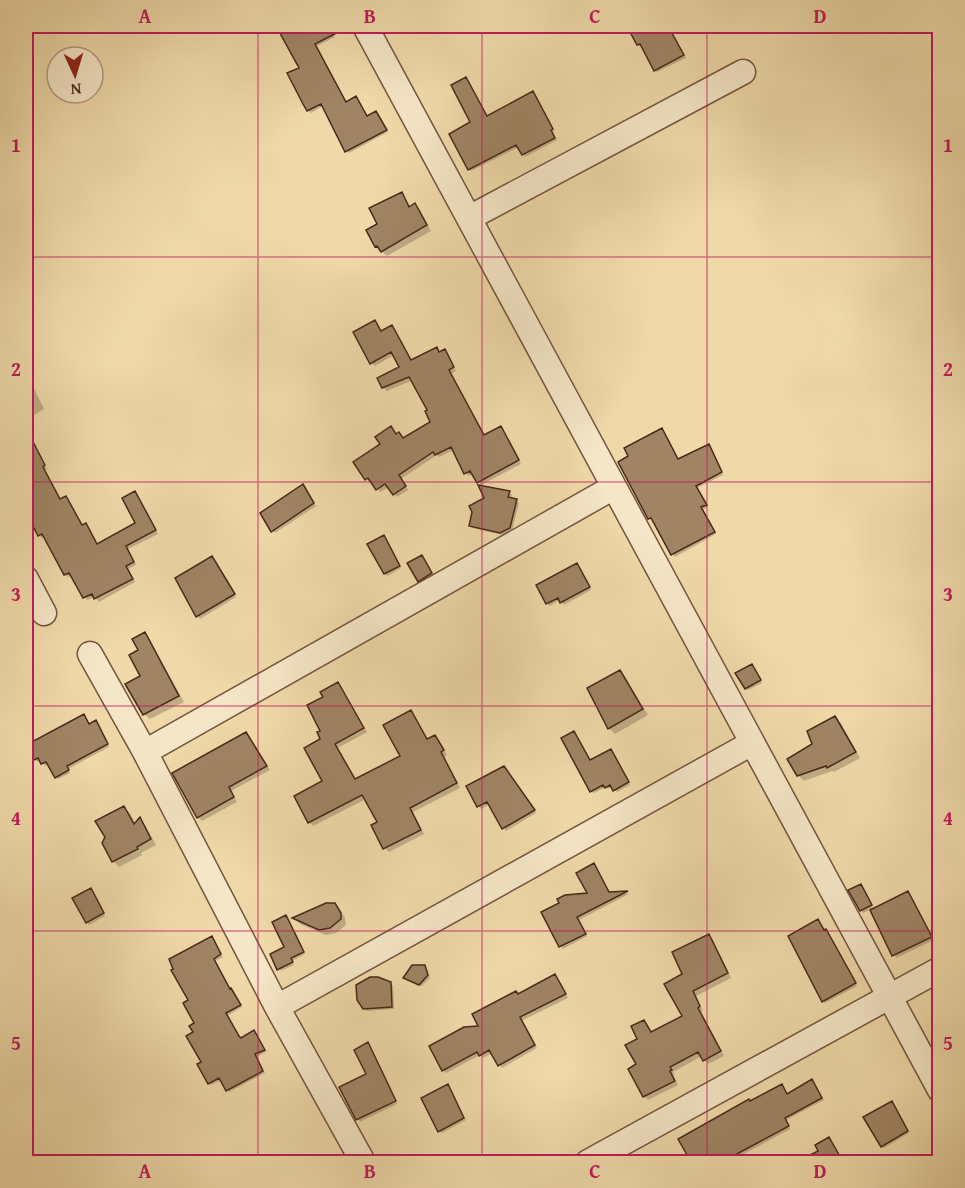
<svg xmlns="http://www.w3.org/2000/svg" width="965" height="1188" viewBox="0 0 965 1188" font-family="'Gentium Book Plus',serif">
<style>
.shadow{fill:#0003}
.building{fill:#a08464;stroke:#4a2819;stroke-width:1.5}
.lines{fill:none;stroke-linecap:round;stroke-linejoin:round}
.minor-casing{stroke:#73543d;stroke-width:27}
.minor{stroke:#f5e6c7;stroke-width:24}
.grid{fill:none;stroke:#c2185b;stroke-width:1.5;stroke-opacity:0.55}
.neatline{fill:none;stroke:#c2185b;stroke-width:2}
.grid-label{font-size:20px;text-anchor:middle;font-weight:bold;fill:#c2185b}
</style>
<rect width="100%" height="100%" fill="#efd9a9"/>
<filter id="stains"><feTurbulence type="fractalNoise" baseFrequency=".00333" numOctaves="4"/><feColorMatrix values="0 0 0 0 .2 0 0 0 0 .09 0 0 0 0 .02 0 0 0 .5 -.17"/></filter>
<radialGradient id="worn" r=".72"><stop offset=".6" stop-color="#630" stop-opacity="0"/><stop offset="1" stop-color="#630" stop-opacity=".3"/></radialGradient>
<path class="shadow" d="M278,26H329L335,37L317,46L346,103L356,98L368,117L376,113L379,115L388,132L349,153L323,106L311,113L308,110L301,69Z
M637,26H668L686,58L657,72L642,46L640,47L638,45L633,27Z
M533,92L554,132L553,133L557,140L525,157L519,147L471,171L469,169L487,118Z
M402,194L411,207L415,205L420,210L431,231L387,256L376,246L379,224Z
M375,322L382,332L392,327L395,330L412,361L436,349L440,353L445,351L456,371L451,374L485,436L501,428L521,464L481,485L474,473L469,476L466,473L454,450L439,457L437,455L401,479L408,490L397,497L389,487L380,492L372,480L369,482L355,463L397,435L403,439L432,422L429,411L413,380L387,391L383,387L379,379L401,367L394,355L375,366L372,363Z
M26,372L44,409L29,418L33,427L27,430L47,469L45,470L61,500L66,498L69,501L83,526L86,525L89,528L98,545L137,524L135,493L158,534L128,549L136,565L128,569L135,582L99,602L95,597L87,600L72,575L68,577L65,574L45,536L42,538L39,535L26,509Z
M711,448L723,475L697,488L708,507L703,510L716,534L675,557L653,520L649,518L630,457L678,461Z
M303,486L316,506L275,533L272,531Z
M509,492L512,495L510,499L519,503L512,531L503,535L473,528L471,525Z
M386,539L401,568L387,576L369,544Z
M424,559L434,576L421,583L419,581Z
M214,560L236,597L200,619L197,616Z
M579,568L591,590L564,605L560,600L550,606L547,603Z
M144,634L150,640L184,702L150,719L144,714L140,651Z
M26,648L32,660L26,664Z
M754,668L762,683L748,690L746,688Z
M619,672L625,678L648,715L615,734L609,728Z
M338,684L367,732L338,748L356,781L402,757L411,712L428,740L435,736L439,740L447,755L444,757L460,788L413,812L424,834L389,852L385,848L379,822L366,799L313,826L309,822L324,781L322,731L325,697Z
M84,716L90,725H98L109,747L68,769L70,773L58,779L49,764L45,766L41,760L37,762L35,759Z
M835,717L841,723L860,758L834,772L832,771L804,781L798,775L814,745Z
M246,734L270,770L231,791L237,802L202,821L198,817Z
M613,754L630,785L617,792L612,787L608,789L606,787L594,793L591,791Z
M513,780L536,813L506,831L490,804L481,809L468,787Z
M124,808L130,813L136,825L140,819L145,825L156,845L141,853L142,855L119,867L113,861Z
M596,868L610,893L629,894L579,920L587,936L563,949L543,913L589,895Z
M863,888L874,910L908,893L934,940L896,958L871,909L863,913L861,910Z
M93,893L105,916L89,925L87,922Z
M334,904L345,917L346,925L336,933L326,935L300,924L295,919Z
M286,917L305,954L292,961L294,965L281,971L279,969L286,948Z
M820,923L828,933L857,986L825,1003L823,1001Z
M708,936L713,940L731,978L696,996L703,1011L701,1012L724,1056L708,1064L702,1056L673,1072L675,1074L673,1075L678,1085L648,1100L644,1096L638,1065L639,1039L644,1022L652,1034L684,1016V975Z
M212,938L223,957L215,961L230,991L234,993L242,1007L227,1016L241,1040L256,1035L266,1052L256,1057L265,1073L229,1092L222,1080L211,1085L209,1083L195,1033L196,1024L190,1001Z
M425,966L430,978L422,986L405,978Z
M558,979L568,998L521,1021L537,1048L502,1068L492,1053L483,1058L480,1055L446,1073L443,1070L431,1047L480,1027Z
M390,983L393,986L394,1009L367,1011L364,1009Z
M370,1046L397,1104L360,1122L341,1087L369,1075Z
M814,1084L824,1100L786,1120L790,1129L729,1162H693L680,1140L784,1088L788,1095Z
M448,1086L466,1120L442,1133L439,1131Z
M894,1105L909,1133L884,1148L882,1146Z
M831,1142L842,1162H800L820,1151Z"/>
<path class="building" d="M276,26H350L315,44L346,102L356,96L367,116L376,111L387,130L345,152L321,104L307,111L303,104L287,73L299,68Z
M638,26H668L684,55L654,71L640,44L637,45L629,30Z
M466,77L487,116L533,91L553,129L551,130L555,138L522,155L516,145L468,170L449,134L470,122L451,85Z
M402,192L409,207L415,203L427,225L381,252L377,246L375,247L366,230L377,224L369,208Z
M375,320L381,331L392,325L411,360L437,347L439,352L445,349L454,367L449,370L484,435L501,426L519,460L477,483L470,471L464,474L451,447L435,455L433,452L399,475L406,486L393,495L385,484L376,490L368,478L365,480L353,462L380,444L375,437L391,426L396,434L399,432L403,438L430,422L425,411L427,410L409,377L382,388L377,378L399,367L391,352L370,364L353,332Z
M26,428L45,465L43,467L60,499L66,496L82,525L86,523L97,544L135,523L122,498L135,491L156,530L126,546L134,562L126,566L133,579L94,599L92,594L83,598L69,573L64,575L42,534L38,536L26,512Z
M662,428L678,459L709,444L722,472L696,486L707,505L701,507L715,532L671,555L651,518L648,519L618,462L628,456L624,448Z
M303,484L314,503L271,532L260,513Z
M478,485L510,491L508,497L517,499L510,528L500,533L469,526L472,512L469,506L484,498Z
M384,535L400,566L384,574L367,544Z
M422,555L432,573L418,582L407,563Z
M212,556L235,594L196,617L175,578Z
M577,563L590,587L560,603L558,598L546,604L536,585Z
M145,632L179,696L143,715L125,684L140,676L129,655L138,650L132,639Z
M752,664L761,680L745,689L735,673Z
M620,670L643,709L608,729L587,688Z
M338,682L364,728L335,744L355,779L400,756L383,725L411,710L427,739L435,735L444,750L441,752L457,783L410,808L421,830L383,849L371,825L377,822L362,795L308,823L294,796L322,781L304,748L320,739L317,732L320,731L307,705L323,697L320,692Z
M84,714L89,724L96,720L108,744L67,766L69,770L55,778L46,762L41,764L38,758L34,760L26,745Z
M835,716L856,752L827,768L826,766L797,776L787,759L812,744L807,731Z
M574,731L590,760L611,749L629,782L613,791L610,785L605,788L603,785L590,792L561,738Z
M246,732L267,766L229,787L234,797L197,818L172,773Z
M504,766L535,810L502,829L487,802L477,807L466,786Z
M124,806L134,824L140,817L151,839L137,847L138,849L112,862L102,843L105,837L95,821Z
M594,863L609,892L628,891L577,917L586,934L559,947L541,912L559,903L557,899L565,895L587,893L576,873Z
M861,884L872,905L860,911L848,890Z
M91,888L104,913L86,923L72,898Z
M908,891L932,937L892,956L870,910Z
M326,903H335L341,913V919L330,928L319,930L292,918Z
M286,915L304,952L291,958L293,962L277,970L270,954L284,947L272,922Z
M818,919L824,930L826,929L856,983L822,1002L788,936Z
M709,934L728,973L693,991L700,1006L698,1008L721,1051L703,1061L698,1052L670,1067L672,1070L670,1071L675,1081L643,1097L628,1069L636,1064L625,1045L637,1039L631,1026L644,1020L651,1032L682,1016L664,984L682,974L672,952Z
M212,936L221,954L214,959L230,989L231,988L241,1005L226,1013L239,1036L241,1038L254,1030L265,1050L255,1054L263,1071L226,1091L219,1078L208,1084L197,1064L201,1062L186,1036L193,1032L189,1026L194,1023L183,1003L188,1000L171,970L173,969L169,959Z
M412,965H425L428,975L419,985L403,978Z
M555,974L566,994L520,1017L535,1045L498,1066L489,1050L479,1056L477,1052L442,1071L429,1046L464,1027L478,1026L472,1014L516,991L518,994Z
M370,977H378L391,982L392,1007L363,1009L357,1000L356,985Z
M368,1042L396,1101L356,1120L339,1087L366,1074L354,1050Z
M812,1079L822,1098L785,1118L789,1126L722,1162H691L678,1139L749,1099L750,1101L782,1084L787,1094Z
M448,1084L464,1118L438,1132L421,1098Z
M892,1101L908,1131L881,1147L863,1117Z
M829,1137L843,1162H797L818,1151L815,1145Z"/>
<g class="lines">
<defs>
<path id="minor" d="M365,26L940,1090
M469,218L743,72
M26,579L44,613
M90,654L145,752
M277,1007L752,743
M363,1162L277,1007L145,752L614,487
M588,1162L940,969"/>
</defs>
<use href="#minor" class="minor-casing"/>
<use href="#minor" class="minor"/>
</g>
<path class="grid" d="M258,26V1162M482,26V1162M707,26V1162M26,257H940M26,482H940M26,706H940M26,931H940"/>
<rect width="965" height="1188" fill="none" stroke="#efd9a9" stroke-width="66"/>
<g transform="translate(75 75) rotate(176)"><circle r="28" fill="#f5e6c7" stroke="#b19a81" stroke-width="1.5"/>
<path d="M0-4.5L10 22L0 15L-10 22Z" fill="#8f2418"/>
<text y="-9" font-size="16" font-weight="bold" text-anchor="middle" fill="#4a2819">N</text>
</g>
<rect x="33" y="33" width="899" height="1122" class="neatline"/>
<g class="grid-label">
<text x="145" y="23">A</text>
<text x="370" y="23">B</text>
<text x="595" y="23">C</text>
<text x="820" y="23">D</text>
<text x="16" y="152">1</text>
<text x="948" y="152">1</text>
<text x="16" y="376">2</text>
<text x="948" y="376">2</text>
<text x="16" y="601">3</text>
<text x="948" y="601">3</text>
<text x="16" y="825">4</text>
<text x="948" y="825">4</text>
<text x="16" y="1050">5</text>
<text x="948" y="1050">5</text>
<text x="145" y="1178">A</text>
<text x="370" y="1178">B</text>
<text x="595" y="1178">C</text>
<text x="820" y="1178">D</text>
</g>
<rect width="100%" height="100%" filter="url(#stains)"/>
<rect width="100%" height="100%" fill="url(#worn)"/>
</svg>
